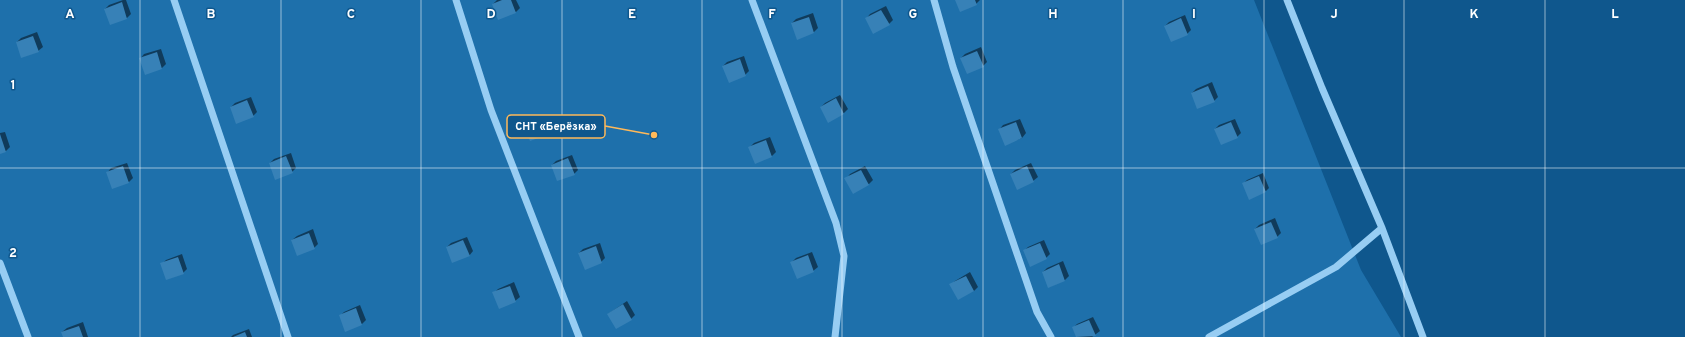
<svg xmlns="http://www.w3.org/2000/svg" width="1685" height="337" viewBox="0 0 1685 337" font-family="Overpass,sans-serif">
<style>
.green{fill:#1e70ab}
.shadow{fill:#0007}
.building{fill:#3781b7}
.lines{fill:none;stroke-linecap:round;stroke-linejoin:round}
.minor{stroke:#97cdf3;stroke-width:7}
.grid{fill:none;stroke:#fff;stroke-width:1;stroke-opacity:0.55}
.grid-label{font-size:13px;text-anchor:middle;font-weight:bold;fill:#fff;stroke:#0f578d;stroke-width:3;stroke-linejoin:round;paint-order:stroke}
.leader{fill:none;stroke:#ffb959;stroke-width:1.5}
.callout-dot{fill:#ffb959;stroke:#0f578d;stroke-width:1.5}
.callout{fill:#0f578d;stroke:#ffb959;stroke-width:1.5}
.callout-label{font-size:11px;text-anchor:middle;font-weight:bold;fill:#fff}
</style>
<rect width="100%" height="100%" fill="#0f578d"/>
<path class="green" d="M0,0H1254L1361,270L1401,337H0Z"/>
<path class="shadow" d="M123,0H126L131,14L127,18L105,9L109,5Z
M497,0H516L520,8L516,12L493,4Z
M956,0H980L976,4Z
M886,6L893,20L889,24L866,19L870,14Z
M813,13L818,28L814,32L797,38L792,23L796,19Z
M1185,15L1191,30L1187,34L1165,26L1169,22Z
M37,32L43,47L38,51L17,42L21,38Z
M981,47L987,62L983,66L961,58L965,54Z
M161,49L166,64L162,68L145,73L140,59L144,54Z
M744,56L749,71L745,75L723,66L727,62Z
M1212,82L1218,97L1214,101L1192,93L1196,89Z
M840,95L848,109L844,113L828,121L821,107L825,103Z
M251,97L257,112L253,116L231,107L235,103Z
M1020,119L1026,133L1022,138L1006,144L999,130L1003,125Z
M1235,119L1241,133L1237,137L1215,129L1219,125Z
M5,132L10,147L6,151L0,153V133Z
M770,137L776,152L772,156L750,147L754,143Z
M291,153L296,168L292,172L270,163L274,159Z
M572,155L578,170L574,174L552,165L556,161Z
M127,163L133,178L129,182L107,173L111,168Z
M1031,163L1038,177L1033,181L1011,174L1015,170Z
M865,166L873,180L869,184L846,179L850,174Z
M1263,173L1269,188L1265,192L1243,184L1247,180Z
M1275,218L1281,233L1277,237L1255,229L1259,225Z
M313,229L318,244L314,248L292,240L297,236Z
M467,237L473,251L469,256L447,247L451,243Z
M1044,240L1050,254L1046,258L1024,251L1028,247Z
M600,243L605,258L601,262L579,253L583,249Z
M812,252L818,267L813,271L792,262L796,258Z
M182,254L187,269L183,273L162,264L166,260Z
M1063,261L1069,276L1065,280L1049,287L1043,272L1047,268Z
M970,272L978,287L974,291L951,285L955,281Z
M514,282L520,297L515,301L494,293L498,289Z
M627,301L635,315L631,319L608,314Z
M360,305L366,320L362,324L340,316L344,312Z
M1093,317L1100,331L1092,337H1077L1073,328L1077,324Z
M83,322L88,337H64L62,332L67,328Z
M249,329L252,337H231L233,335Z"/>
<path class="building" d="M502,0H511L516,13L498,20L492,4Z
M955,0H975L977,5L960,12Z
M122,2L127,19L110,25L104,9Z
M881,10L890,25L873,34L865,18Z
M809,17L814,33L797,40L791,23Z
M1181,18L1188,35L1171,42L1164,26Z
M33,36L39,52L21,58L16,42Z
M977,51L984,67L967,74L960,58Z
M157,52L162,69L145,75L139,58Z
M740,59L746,76L729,83L722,66Z
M1208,86L1215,102L1197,109L1191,93Z
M836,98L844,114L828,123L820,107Z
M247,100L254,117L236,124L230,107Z
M540,118L547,135L530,141L523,125Z
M1016,122L1022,138L1005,146L998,129Z
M1231,122L1238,138L1221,145L1214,129Z
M0,134L6,152L0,154Z
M766,140L772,157L755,164L748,147Z
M286,156L293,173L275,180L269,163Z
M568,158L575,175L557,181L551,165Z
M123,166L129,183L112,189L106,172Z
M1027,166L1034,182L1017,190L1010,174Z
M861,170L869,185L853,194L844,178Z
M1259,176L1266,192L1249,200L1242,183Z
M1271,222L1278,238L1261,245L1254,229Z
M309,233L315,249L297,256L291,240Z
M463,240L470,256L452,263L446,247Z
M1040,243L1047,259L1030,267L1023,250Z
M596,246L602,263L585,270L578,253Z
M808,255L814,272L797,279L790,262Z
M178,257L184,274L166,280L160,263Z
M1059,264L1065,281L1048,288L1042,272Z
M966,276L974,291L958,300L949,284Z
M510,286L516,302L499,309L492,292Z
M623,304L632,320L616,329L607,314Z
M356,308L362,325L345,332L339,315Z
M1089,320L1096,336L1076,337L1072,327Z
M79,326L83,337H63L61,332Z
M245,332L247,337H233Z"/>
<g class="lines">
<path class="minor" d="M174,0L288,337
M456,0L491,110L579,337
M752,0L836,223L844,256L835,337
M934,0L953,67L1037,312L1051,337
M1287,0L1322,88L1382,228L1423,337
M0,263L28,337
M1209,337L1336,267L1382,228"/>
</g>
<path class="grid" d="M140,0V337M281,0V337M421,0V337M562,0V337M702,0V337M842,0V337M983,0V337M1123,0V337M1264,0V337M1404,0V337M1545,0V337M0,168H1685"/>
<g class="grid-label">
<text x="70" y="18">A</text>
<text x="211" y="18">B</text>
<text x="351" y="18">C</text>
<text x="491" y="18">D</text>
<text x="632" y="18">E</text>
<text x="772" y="18">F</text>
<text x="913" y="18">G</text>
<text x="1053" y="18">H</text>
<text x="1194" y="18">I</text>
<text x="1334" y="18">J</text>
<text x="1474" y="18">K</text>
<text x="1615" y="18">L</text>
<text x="13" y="89">1</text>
<text x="13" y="257">2</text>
</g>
<path class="leader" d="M654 135L605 126"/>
<circle class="callout-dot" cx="654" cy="135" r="4"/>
<rect class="callout" x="507" y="115" width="98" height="23" rx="4"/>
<g class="callout-label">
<text x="556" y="130">СНТ «Берёзка»</text>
</g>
</svg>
